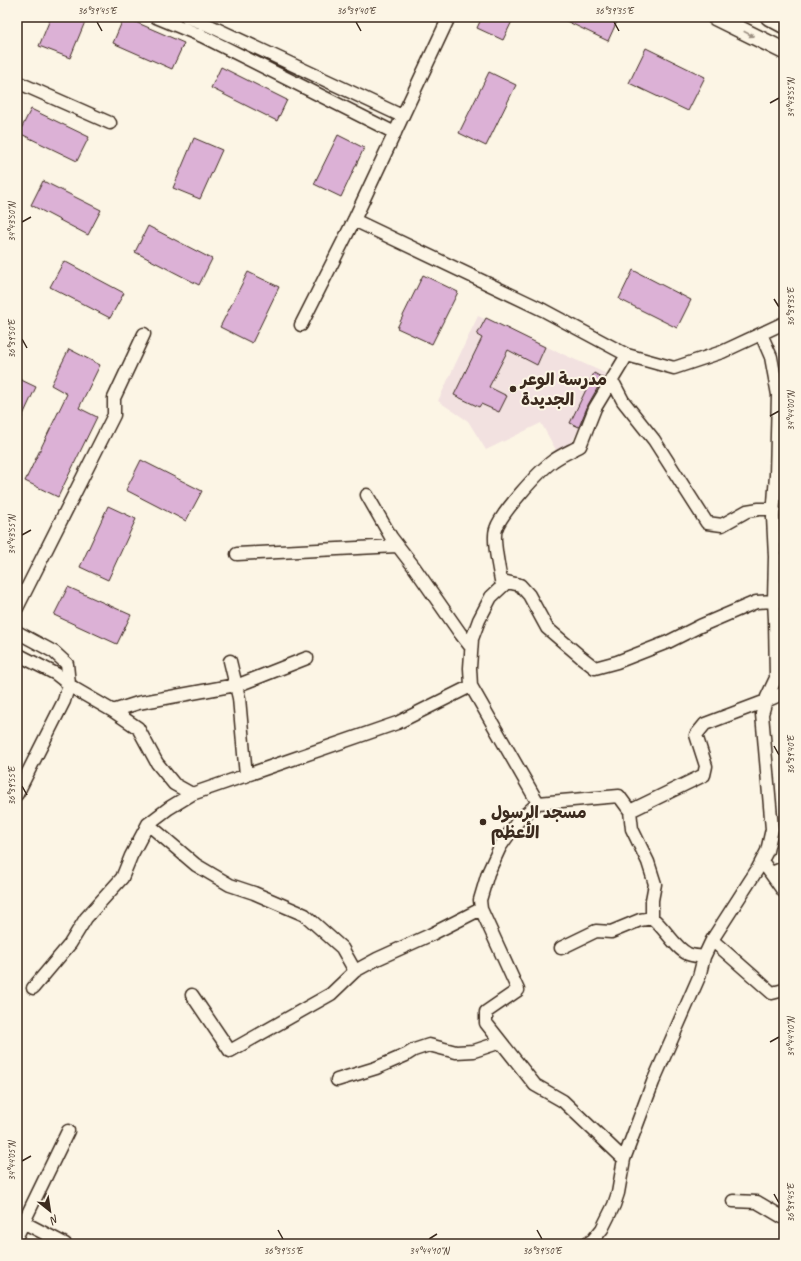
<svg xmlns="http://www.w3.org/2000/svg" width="801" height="1261" viewBox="0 0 801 1261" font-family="Caveat,'Playpen Sans Arabic',sans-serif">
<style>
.built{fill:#f2e1e0}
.building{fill:#dcb1d6;stroke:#3b2a1e}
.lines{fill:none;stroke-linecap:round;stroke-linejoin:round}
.minor-casing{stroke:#3b2a1e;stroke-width:15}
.major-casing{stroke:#3b2a1e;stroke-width:19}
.minor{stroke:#fcf5e5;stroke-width:12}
.major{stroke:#fcf5e5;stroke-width:16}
.oneway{fill:#9c9082}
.ticks{fill:none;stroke:#3b2a1e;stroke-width:1.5}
.poi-dot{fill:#3b2a1e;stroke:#fcf5e5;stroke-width:1.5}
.labels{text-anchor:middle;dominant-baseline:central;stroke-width:4;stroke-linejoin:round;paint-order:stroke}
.poi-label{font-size:17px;font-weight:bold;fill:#3b2a1e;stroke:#fcf5e5;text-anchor:start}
.neatline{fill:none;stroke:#3b2a1e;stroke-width:1.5}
.ticks-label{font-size:10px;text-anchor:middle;fill:#3b2a1e}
</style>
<rect width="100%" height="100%" fill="#fcf5e5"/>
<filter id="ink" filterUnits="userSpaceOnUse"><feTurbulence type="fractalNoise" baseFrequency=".025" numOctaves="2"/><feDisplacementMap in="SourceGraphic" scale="8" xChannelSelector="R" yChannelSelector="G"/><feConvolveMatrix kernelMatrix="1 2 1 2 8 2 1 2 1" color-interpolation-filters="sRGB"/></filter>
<g filter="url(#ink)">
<path class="built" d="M478,316L607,374L570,446L556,450L541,423L486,450L468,421L438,401Z"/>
<path class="building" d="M51,17H87L70,58L39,46Z
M124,17L184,43L172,69L113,43Z
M482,17H514L503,40L477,28Z
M558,17H619L608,41Z
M646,48L705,77L688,111L629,83Z
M221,67L287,100L277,121L211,88Z
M489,72L516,85L486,146L459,133Z
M31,109L89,137L77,161L19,133Z
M338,135L364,148L341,197L314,184Z
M194,138L222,150L200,199L173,188Z
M43,181L101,210L88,235L31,205Z
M148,226L212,259L199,285L135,252Z
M64,261L124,293L110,318L50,287Z
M633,270L691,300L677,328L619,299Z
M248,272L279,287L252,343L220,327Z
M423,275L458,292L432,344L397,328Z
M486,318L545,347L537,365L508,350L489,387L507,396L499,412L481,404L479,407L454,395L482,338L477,335Z
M69,349L100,365L79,408L97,417L58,497L25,481L67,394L51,385Z
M594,373L603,378L588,405L579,427L570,423Z
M17,378L36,387L17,428Z
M141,460L202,491L186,521L126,490Z
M108,506L136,519L108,580L80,567Z
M68,587L131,615L117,644L54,615Z"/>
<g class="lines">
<defs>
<path id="minor" d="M156,17L202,36L395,133
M187,17L208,25L402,116
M17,82L110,123
M354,220L543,310L627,355L674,368L722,352L784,323
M301,325L354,220L449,17
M612,380L623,401L654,440L707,523L722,525L747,511L759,509H774
M367,495L391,537L414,567L460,633L471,647
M237,554L397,546
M502,586C500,573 492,540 496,529C501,513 539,471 553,461C561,455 571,451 580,446L595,408L627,355
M774,601L756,602L700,626L668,642L617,662L595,668L581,657L547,628L529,595L520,585L507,582L491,597L479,620L472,639L470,668L471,686L538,803L619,796L630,811L704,775L706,766L696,735L705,724L766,701L784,693
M17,608L114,415V398L144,334
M17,632L54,652L67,664L69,684L64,701L17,794
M17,654L56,674L75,689L113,711L138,728L157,763L174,784L192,794L397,723L471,686
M230,661L239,698L246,776
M113,711L138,703L241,684L307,658
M538,803L518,821L500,847L488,873L480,900L481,909L518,990L486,1012V1023L535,1085L563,1101L624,1159
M630,811L632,829L648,862L655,884L652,900V918
M148,824L196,865L230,885L254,893L305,915L342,948L355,971
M762,861L784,892
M771,873L784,868
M712,940L772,993L784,990
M561,948L596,931L611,932L640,920L652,918C665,928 675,948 688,954C693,956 699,956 704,957
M33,988L70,944L86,918L122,878L131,856L148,824L169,808L192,794
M192,995L230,1051L331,994L355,971L377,959L430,935L481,909
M337,1080L376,1068L406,1055L414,1050L429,1045L456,1052L474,1051L501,1042
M733,1201L757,1202L784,1218
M17,1219L65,1244
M17,1236L68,1131
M587,1244L593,1240L602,1229L614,1205L618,1193L624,1159L653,1082L699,977L704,957L712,940L757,870L767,851L772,829L762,714L767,697L776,678L775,619L774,601L775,557L773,517L776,475L778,395L771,357L761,334"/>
<path id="major" d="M715,17L784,51
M769,17L784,25"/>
</defs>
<use href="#minor" class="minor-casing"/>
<use href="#major" class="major-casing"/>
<use href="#minor" class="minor"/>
<use href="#major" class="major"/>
</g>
<defs><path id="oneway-solid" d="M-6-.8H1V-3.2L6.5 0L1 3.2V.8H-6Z"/></defs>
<use class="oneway" href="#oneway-solid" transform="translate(749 34) rotate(27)"/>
</g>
<path class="ticks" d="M97,22L102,31M356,22L361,31M614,22L619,31M770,103L779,98M22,222L31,217M774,299L779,307M22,339L27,348M770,416L779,411M22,535L31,530M774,746L779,755M22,786L27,795M770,1042L779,1037M22,1161L31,1156M774,1194L779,1203M278,1230L283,1239M537,1230L542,1239M429,1239L437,1234"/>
<g class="poi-dot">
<circle cx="513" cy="389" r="4"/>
<circle cx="483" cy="822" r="4"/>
</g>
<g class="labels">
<g class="poi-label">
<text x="521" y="379">مدرسة الوعر<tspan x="521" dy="20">الجديدة</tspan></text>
<text x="491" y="812">مسجد الرسول<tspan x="491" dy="20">الأعظم</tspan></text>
</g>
</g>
<rect width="801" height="1261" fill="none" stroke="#fcf5e5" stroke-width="44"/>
<g transform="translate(50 1211) rotate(150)" stroke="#fcf5e5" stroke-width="3" paint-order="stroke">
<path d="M0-3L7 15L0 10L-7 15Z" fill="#3b2a1e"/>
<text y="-6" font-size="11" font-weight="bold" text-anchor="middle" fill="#3b2a1e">N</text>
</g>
<rect x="22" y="22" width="757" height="1217" class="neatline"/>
<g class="ticks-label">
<text x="97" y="14">36°39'45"E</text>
<text x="356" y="14">36°39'40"E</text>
<text x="614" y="14">36°39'35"E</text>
<text transform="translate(790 98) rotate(-90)" y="4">34°43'55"N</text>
<text transform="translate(11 222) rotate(-90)" y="4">34°43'50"N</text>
<text transform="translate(790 307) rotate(-90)" y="4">36°39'35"E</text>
<text transform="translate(11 339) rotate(-90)" y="4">36°39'50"E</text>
<text transform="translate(790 411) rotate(-90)" y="4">34°44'00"N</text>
<text transform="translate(11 535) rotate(-90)" y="4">34°43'55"N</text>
<text transform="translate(790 755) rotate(-90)" y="4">36°39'40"E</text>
<text transform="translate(11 786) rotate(-90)" y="4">36°39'55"E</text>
<text transform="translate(790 1037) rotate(-90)" y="4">34°44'10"N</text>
<text transform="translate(11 1161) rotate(-90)" y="4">34°44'05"N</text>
<text transform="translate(790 1203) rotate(-90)" y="4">36°39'45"E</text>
<text x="283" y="1254">36°39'55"E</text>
<text x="429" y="1254">34°44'10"N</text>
<text x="542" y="1254">36°39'50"E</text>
</g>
</svg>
